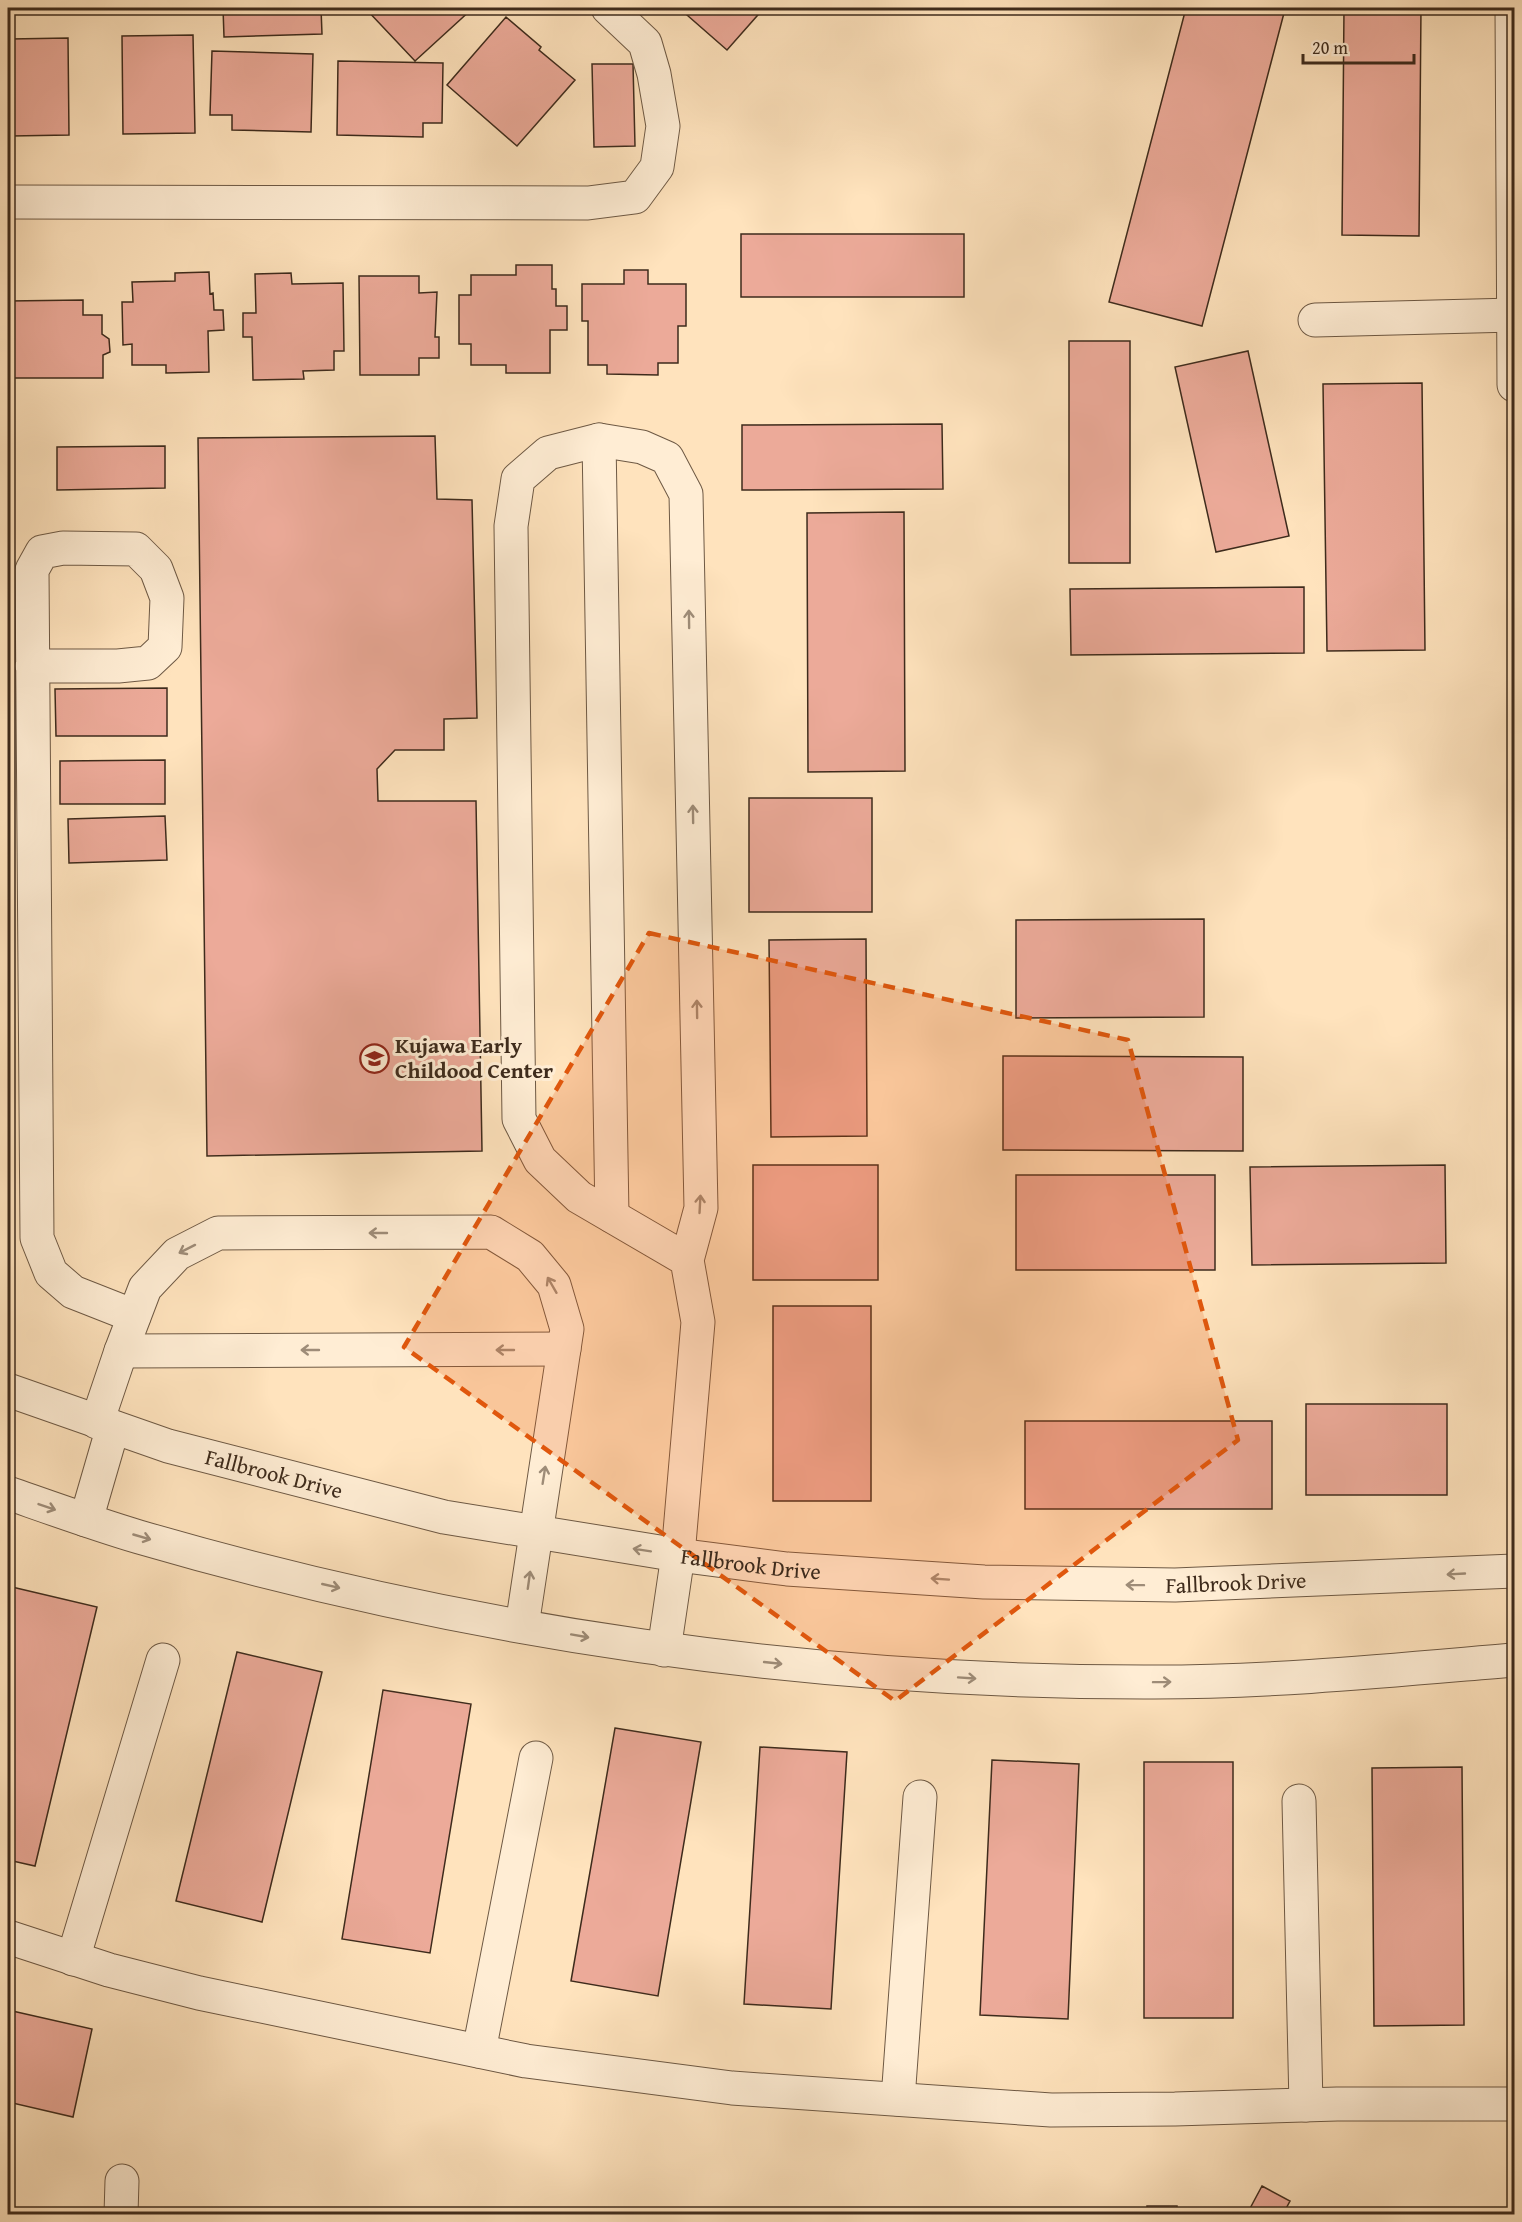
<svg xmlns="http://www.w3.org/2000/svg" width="1522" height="2222" viewBox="0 0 1522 2222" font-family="'Gentium Book Plus',serif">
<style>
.building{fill:#ecaa99;stroke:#3e2b1c;stroke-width:1.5}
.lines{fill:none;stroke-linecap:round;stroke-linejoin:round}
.minor-casing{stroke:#6e5944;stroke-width:35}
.minor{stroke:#ffedd4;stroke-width:33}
.oneway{stroke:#9e8c78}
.marked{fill:#e0570d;fill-opacity:0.2;stroke:#e0570d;stroke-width:4.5;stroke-dasharray:12 8;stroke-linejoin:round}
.labels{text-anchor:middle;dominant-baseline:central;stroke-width:6;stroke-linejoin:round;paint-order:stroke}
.poi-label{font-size:22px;font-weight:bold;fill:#3e2b1c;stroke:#ffedd4;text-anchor:start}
.street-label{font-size:22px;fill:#3e2b1c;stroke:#ffedd4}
</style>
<rect width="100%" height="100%" fill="#ffe3bd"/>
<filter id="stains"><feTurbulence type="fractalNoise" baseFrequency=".00333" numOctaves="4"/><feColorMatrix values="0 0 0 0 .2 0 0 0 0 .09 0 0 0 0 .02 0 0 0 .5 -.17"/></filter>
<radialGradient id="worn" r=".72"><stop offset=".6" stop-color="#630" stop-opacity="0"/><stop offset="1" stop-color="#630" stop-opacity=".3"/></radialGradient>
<path class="building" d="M223,8H321L322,34L224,37Z
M365,8H473L415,61Z
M679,8H764L727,50Z
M1186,8H1261L1284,13L1202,326L1109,302Z
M1344,8H1421L1419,236L1342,235Z
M506,17L541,47L539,50L575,80L517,146L447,85Z
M193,35L195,133L123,134L122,36Z
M68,38L69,135L11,136L10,39Z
M212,51L313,54L311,132L232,130V115H210Z
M338,61L443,63L442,123H423V137L337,135Z
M592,64H633L635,146L594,147Z
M741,234H964V297H741Z
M516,265H552V289H556V306H567V330H550V373H506V365H471V344H459V295H471V275H516Z
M624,270H648V284H686V326H678V363H658V375L607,374V365H588V321H582V284H624Z
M209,272L210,294L213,293L214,310H223L224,330L208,331L209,372L166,373V365H132V344L123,345L122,302H133L132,282L175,281V273Z
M291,273L292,284L343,283L344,351H334V370L303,371L304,379L253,380L252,337H243V313H256L255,274Z
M359,276H419V293L437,292L435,337H439V358H419V375H360Z
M83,300V315H102V334L109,339L110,352L103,355V378H8V301Z
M1069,341H1130V563H1069Z
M1248,351L1289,536L1216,552L1175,367Z
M1422,383L1425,650L1327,651L1323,384Z
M942,424L943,489L742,490V425Z
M435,436L437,499L472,500L477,718L444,719V750H395L377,769L378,801H476L482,1151L207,1156L198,438Z
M165,446V488L57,490V447Z
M904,512L905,771L808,772L807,513Z
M1304,587V653L1071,655L1070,589Z
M167,688V736H56L55,689Z
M165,760V804H60V761Z
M749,798H872V912H749Z
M165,816L167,860L69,863L68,819Z
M1204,919V1017L1016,1018V920Z
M866,939L867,1136L771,1137L769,940Z
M1003,1056L1243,1057V1151L1003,1150Z
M753,1165H878V1280H753Z
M1445,1165L1446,1263L1252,1265L1250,1167Z
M1016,1175H1215V1270H1016Z
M773,1306H871V1501H773Z
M1306,1404H1447V1495H1306Z
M1025,1421H1272V1509H1025Z
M12,1587L97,1607L35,1866L8,1860V1605Z
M237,1652L322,1672L262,1922L176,1901Z
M383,1690L471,1704L430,1953L342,1939Z
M615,1728L701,1742L658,1996L571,1981Z
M760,1747L847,1752L831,2009L744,2004Z
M992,1760L1079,1764L1068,2019L980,2015Z
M1144,1762H1233V2018H1144Z
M1462,1767L1464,2025L1374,2026L1372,1768Z
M8,2010L92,2029L73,2117L8,2102Z
M1262,2186L1290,2201L1283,2214H1247Z
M1147,2206H1177V2214H1147Z
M794,2210L864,2211V2214H794Z
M457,2212V2214H387V2213Z"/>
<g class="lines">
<defs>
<g id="minor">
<path d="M1512,8L1514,385"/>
<path d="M8,202L588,203L635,197L657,167L663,126L654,74L645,43L608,8"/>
<path d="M1315,320L1514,315"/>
<path d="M599,440L612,1216"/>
<path d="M32,666H118L148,663L165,647L167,598L156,569L136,549L63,548L42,552L32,570L37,1238L51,1273L73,1292L134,1316"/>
<path d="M121,1351L564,1349"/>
<path id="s1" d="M8,1390L168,1446L444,1517L678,1555L787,1569L984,1582L1175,1585L1514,1571"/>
<path d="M97,1422L121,1351L145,1288L177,1254L218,1233L491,1232L530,1256L554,1285L567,1329L522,1626"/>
<path d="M8,1493C51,1508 95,1524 139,1537C468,1633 812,1683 1154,1682C1275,1682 1395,1670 1514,1660"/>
<path d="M86,1520L113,1427"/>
<path d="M664,1650L678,1555L698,1322L687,1260L701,1208L686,494L667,458L642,447L599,440L548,453L518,479L511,526L519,1119L540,1160L579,1197L687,1260"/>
<path d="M1299,1801L1306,2105"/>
<path d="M8,1937L109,1970L199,1993L526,2061L732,2088L1051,2110L1175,2109L1337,2104H1514"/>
<path d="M73,1959L163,1660"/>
<path d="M479,2051L536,1758"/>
<path d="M898,2099L920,1797"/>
<path d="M121,2214L122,2181"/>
</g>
</defs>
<use href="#minor" class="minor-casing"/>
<use href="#minor" class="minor"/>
</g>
<defs><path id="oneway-shaft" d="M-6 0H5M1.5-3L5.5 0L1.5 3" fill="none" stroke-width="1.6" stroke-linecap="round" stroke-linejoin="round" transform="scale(1.5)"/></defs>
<g class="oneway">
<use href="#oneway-shaft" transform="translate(689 619) rotate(-91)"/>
<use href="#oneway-shaft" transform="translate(693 814) rotate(-91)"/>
<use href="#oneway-shaft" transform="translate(697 1009) rotate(-91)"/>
<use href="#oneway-shaft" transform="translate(700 1204) rotate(-87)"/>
<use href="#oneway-shaft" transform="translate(378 1233) rotate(180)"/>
<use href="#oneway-shaft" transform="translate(187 1249) rotate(153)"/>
<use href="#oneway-shaft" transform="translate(552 1285) rotate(-120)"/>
<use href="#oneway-shaft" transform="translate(310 1350) rotate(180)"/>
<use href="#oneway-shaft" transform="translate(505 1350) rotate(180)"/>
<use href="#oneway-shaft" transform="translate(544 1475) rotate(-81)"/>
<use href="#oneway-shaft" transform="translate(47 1507) rotate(19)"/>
<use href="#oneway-shaft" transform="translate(142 1537) rotate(16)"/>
<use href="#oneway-shaft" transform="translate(642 1550) rotate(-171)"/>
<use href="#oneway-shaft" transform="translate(1456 1574) rotate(177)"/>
<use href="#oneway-shaft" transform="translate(940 1579) rotate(-176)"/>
<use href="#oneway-shaft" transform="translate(529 1580) rotate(-82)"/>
<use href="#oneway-shaft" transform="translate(1135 1585) rotate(-179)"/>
<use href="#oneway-shaft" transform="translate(331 1586) rotate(13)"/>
<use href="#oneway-shaft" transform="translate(580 1636) rotate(10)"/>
<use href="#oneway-shaft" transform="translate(773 1663) rotate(6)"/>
<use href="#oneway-shaft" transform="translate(967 1678) rotate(4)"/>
<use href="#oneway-shaft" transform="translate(1162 1682) rotate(-1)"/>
</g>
<path class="marked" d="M649,933L1128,1040L1238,1440L895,1701L404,1347Z"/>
<defs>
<symbol id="school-ring" viewBox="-11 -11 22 22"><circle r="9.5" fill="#ffedd4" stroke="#8f2418" stroke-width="1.5"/><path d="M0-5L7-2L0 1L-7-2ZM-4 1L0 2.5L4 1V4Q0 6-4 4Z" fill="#8f2418"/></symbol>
</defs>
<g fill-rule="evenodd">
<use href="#school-ring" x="358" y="1042" width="33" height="33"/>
</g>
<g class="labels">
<g class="poi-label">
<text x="395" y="1045">Kujawa Early<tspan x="395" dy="25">Childood Center</tspan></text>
</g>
<g class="street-label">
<text stroke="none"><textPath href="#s1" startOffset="279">Fallbrook Drive</textPath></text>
<text stroke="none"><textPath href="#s1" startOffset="765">Fallbrook Drive</textPath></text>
<text stroke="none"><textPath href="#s1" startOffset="1251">Fallbrook Drive</textPath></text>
</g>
</g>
<rect width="1522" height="2222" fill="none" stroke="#ffe3bd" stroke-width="30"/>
<rect x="9" y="9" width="1504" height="2204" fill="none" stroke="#3e2b1c" stroke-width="3"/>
<rect x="15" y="15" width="1492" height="2192" fill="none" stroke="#3e2b1c" stroke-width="1.5"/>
<path d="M1303 54v9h111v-9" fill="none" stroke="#3e2b1c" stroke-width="3"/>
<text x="1312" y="54" font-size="18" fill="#3e2b1c" stroke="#ffedd4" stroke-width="4.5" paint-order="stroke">20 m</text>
<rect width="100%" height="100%" filter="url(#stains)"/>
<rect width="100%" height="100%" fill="url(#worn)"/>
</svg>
